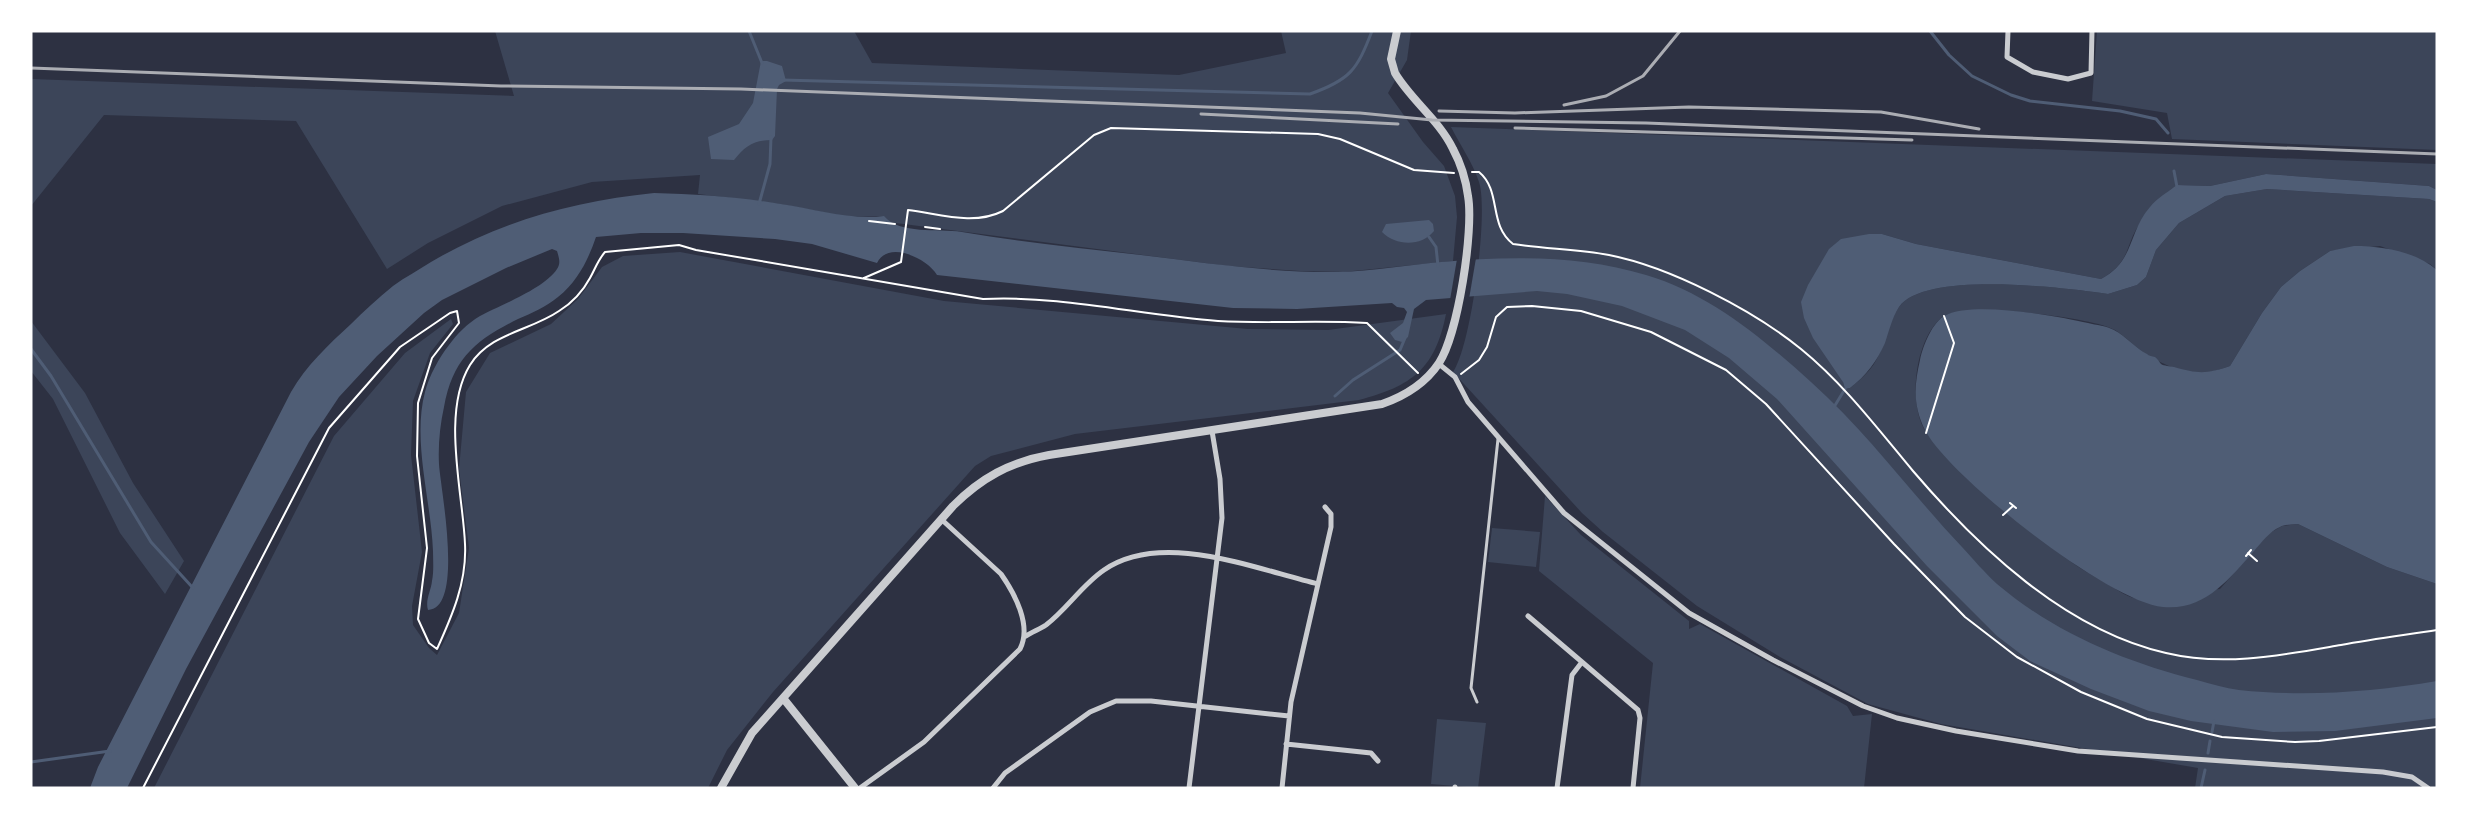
<svg xmlns="http://www.w3.org/2000/svg" width="2468" height="819" viewBox="0 0 2468 819" font-family="Lato,sans-serif">
<style>
.green{fill:#3c4559}
.water{fill:#4f5d75}
.pier{fill:#2d3142}
.lines{fill:none;stroke-linecap:round;stroke-linejoin:round}
.stream{stroke:#4f5d75;stroke-width:3}
.path{stroke:#fff;stroke-width:2}
.service{stroke:#caccd0;stroke-width:3}
.minor{stroke:#caccd0;stroke-width:5}
.tertiary{stroke:#caccd0;stroke-width:8}
.rail{stroke:#abadb3;stroke-width:3}
</style>
<rect width="100%" height="100%" fill="#2d3142"/>
<path class="green" d="M495,31H854L872,63L1179,75L1286,53L1281,31H1411L1407,60L1388,93L1423,142L1444,166L1455,196L1457,217L1453,261L1343,272L1300,271L1228,266L888,222L883,216H843L780,204L698,194L700,175L592,182L502,206L428,243L387,269L296,121L104,115L31,206V79L514,96Z
M2097,31H2437V150L2172,139L2167,113L2092,101Z
M1451,127L2437,164V190L2429,186L2266,174L2210,186L2177,185C2166,197 2153,208 2142,221C2124,243 2133,261 2101,279L1916,244L1882,234L1843,382L1845,389L1850,388C1859,381 1868,373 1874,364C1885,347 1887,324 1899,307C1925,270 2066,288 2108,294L2137,285L2146,277L2156,250L2179,223L2225,196L2267,189L2429,199L2437,202V270L2430,264L2380,246L2330,251L2300,271L2281,287L2262,313L2230,366C2221,369 2210,373 2200,374C2184,374 2158,362 2146,354C2135,347 2126,337 2115,330C2093,317 1965,302 1944,316C1915,336 1907,404 1926,432C1936,446 1954,458 1966,470C2010,512 2052,555 2106,583C2115,588 2125,596 2134,598C2145,601 2205,590 2220,589L2268,534L2282,526L2298,524L2387,567L2437,584V788H2195L2198,768L1941,724L1868,704L1780,657L1697,606L1603,532L1582,513L1453,372C1471,347 1489,212 1479,182C1473,163 1460,145 1451,127Z
M680,252L944,301L1248,329L1328,330L1446,314C1435,369 1412,386 1359,400L1075,434L991,456L975,466L773,692L727,750L708,788H154L334,436L405,353L451,319L453,324L430,353L413,401L411,455L422,552L412,606L413,625L429,648L437,655L459,613L469,548L459,469L466,392L490,353L551,324L578,299L602,267L623,256Z
M31,321L85,393L133,483L184,561L165,594L120,533L53,399L31,371Z
M1545,496L1581,535L1689,621V629L1700,624L1847,706L1853,716L1872,714L1864,788H1640L1653,663L1539,571Z
M1492,528L1540,532L1536,567L1488,562Z
M1437,719L1486,723L1478,788L1431,784Z"/>
<path class="water" d="M761,61H767L782,66L786,81L779,85L777,89L775,136L772,140C754,140 745,146 734,160L711,159L708,137L739,124L753,103Z
M2266,174L2429,186L2437,190V202L2429,199L2267,189L2225,196L2179,223L2156,250L2146,277L2137,285L2108,294C2067,288 1925,270 1899,307C1892,318 1889,331 1885,343C1877,361 1866,376 1850,388L1845,389L1843,382L1813,338L1804,318L1801,302L1808,285L1829,249L1841,239L1869,234H1882L1916,244L2101,279C2135,261 2128,232 2150,207C2157,198 2168,192 2177,185L2210,186Z
M654,193C697,194 739,197 781,204C815,209 849,220 884,216C900,235 937,228 962,232C1021,242 1081,248 1141,255C1207,263 1272,273 1338,272C1373,271 1407,265 1441,262C1509,256 1581,255 1646,275C1710,294 1762,338 1811,382C1867,432 1910,492 1962,547C1973,559 1985,573 1997,584C2055,633 2125,662 2197,680C2211,684 2225,688 2239,690C2304,697 2373,692 2437,681V718L2335,731L2273,732L2191,721L2149,711L2091,689L2030,661L1997,636L1927,566L1777,399L1729,358L1685,330L1622,306L1567,294L1537,291L1426,300L1414,309L1408,337L1402,342L1395,340L1390,333L1403,323L1407,312L1404,308L1397,307L1392,303L1297,309L1233,308L937,275C927,258 888,240 877,263L812,244L775,239L683,233H641L596,237C588,260 578,281 558,297C546,307 532,313 518,319C476,340 453,358 444,407C440,425 438,445 439,464C440,486 465,609 428,610C425,600 431,591 432,581C434,571 433,560 433,551C431,500 412,441 425,392C429,376 439,358 449,345C457,334 468,323 480,316C500,305 544,289 557,269C561,263 559,258 557,251L552,249L506,268L442,300L424,313L377,356L339,397L309,442L186,669L127,788H90L98,767L291,392C306,366 328,345 351,324C364,311 378,298 393,286C405,277 419,270 431,262C500,221 575,201 654,193Z
M1429,220L1433,224L1434,231C1421,247 1396,246 1382,232L1386,224Z
M2354,246C2382,246 2415,251 2437,270V584L2387,567L2298,524C2292,525 2285,524 2280,527C2269,532 2262,542 2254,551C2229,579 2205,611 2163,607C2109,602 1949,477 1925,430C1913,406 1914,386 1920,360C1923,346 1932,322 1946,315C1975,301 2057,316 2088,323C2096,325 2107,326 2114,330C2126,336 2135,348 2147,354C2149,356 2152,356 2155,357C2158,359 2159,362 2161,364C2164,366 2170,366 2174,367C2198,374 2207,374 2230,366L2262,313L2281,287L2300,271L2330,251Z"/>
<path class="pier" d="M1476,258L1469,299L1450,300L1457,259Z"/>
<g class="lines">
<path class="stream" d="M749,31L762,63
M1930,31L1949,55L1972,76L2011,95L2030,101L2120,111L2156,119L2168,133
M782,80L1310,94C1350,80 1357,70 1372,31
M2174,171L2177,187
M759,204L770,164L771,137
M1429,237L1436,247L1438,266
M31,349L51,376L151,542L193,588
M1335,396L1353,380L1400,350L1405,338
M1834,407L1845,389
M2212,732L2214,721
M2208,753L2210,741
M31,762L110,751
M2201,788L2205,770"/>
<path class="path" d="M1472,172H1479C1502,191 1488,225 1513,244C1545,249 1577,249 1609,255C1670,267 1753,310 1801,349C1844,384 1877,428 1913,471C1978,547 2065,630 2166,653C2224,667 2283,655 2341,645C2373,639 2405,635 2437,630
M869,221L895,224
M925,227L940,229
M864,278L901,262L908,210C940,214 973,226 1003,211L1094,135L1111,128L1318,134L1340,139L1414,170L1454,173
M1461,374L1479,360L1487,347L1496,317L1507,307L1532,306L1581,311L1651,332L1726,370L1766,404L1894,544L1965,617L2017,657L2081,692L2147,719L2222,737L2295,742L2319,741L2437,727
M1926,433L1954,343L1944,316
M2010,503L2016,508
M2003,515L2013,506
M2248,553L2257,561
M2246,556L2251,550
M143,788L329,428L400,347L450,313L457,311L459,323L432,358L418,403L417,456L427,548L418,619L429,643L437,649C452,616 467,582 465,544C463,493 441,412 470,365C490,333 530,331 559,311C572,303 583,291 590,278C595,269 598,260 605,252L679,245L696,250L983,299C1061,295 1139,315 1218,321C1267,324 1317,320 1367,323L1418,373"/>
<path class="service" d="M1477,702L1471,688L1498,439"/>
<path class="minor" d="M2008,31L2007,57L2033,72L2068,79L2091,73L2092,31
M1439,364L1455,377L1468,402L1564,513L1689,613L1773,660L1863,706L1897,718L1956,731L2078,751L2383,772L2412,777L2428,788
M1528,616L1582,662L1572,675L1557,788
M1026,636C1032,632 1040,629 1046,625C1067,609 1082,585 1104,570C1162,530 1255,569 1318,584
M1582,662L1638,710L1640,718L1633,788
M1286,744L1371,753L1378,761
M860,788L924,742L1020,649C1032,626 1015,594 1001,574L941,519
M993,788L1005,773L1090,712L1116,701H1151L1289,716
M1189,788L1222,518L1220,479L1212,431
M1282,788L1291,702L1331,527V514L1325,507
M1455,788V787"/>
<path class="tertiary" d="M783,698L855,788
M721,788L752,733L953,506C981,478 1010,462 1049,455L1382,404C1405,396 1425,384 1439,363C1458,334 1474,230 1468,196C1466,181 1460,162 1453,149C1439,120 1411,100 1395,73L1391,59L1397,31"/>
<path class="rail" d="M31,68L501,86L741,89L1360,113L1432,120L1646,123L2437,154
M1564,105L1606,96L1643,76L1680,31
M1439,111L1515,113L1689,107L1881,112L1979,129
M1201,114L1398,124
M1515,128L1912,140"/>
</g>
<rect width="2468" height="819" fill="none" stroke="#ffffff" stroke-width="65"/>
</svg>
